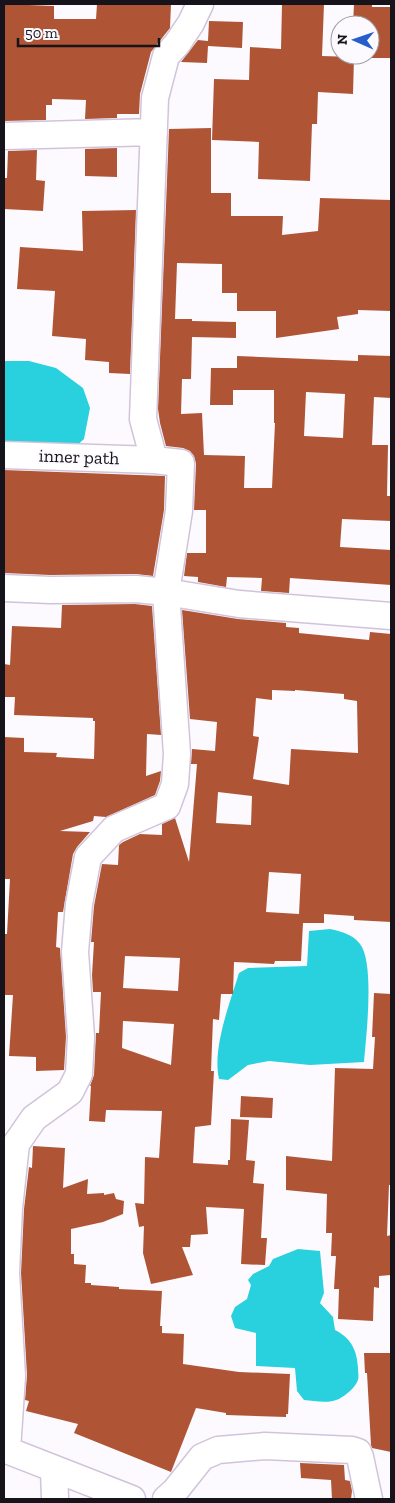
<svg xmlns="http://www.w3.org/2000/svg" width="395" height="1503" viewBox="0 0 395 1503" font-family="'Zilla Slab',serif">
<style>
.water{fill:#29d0dd}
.building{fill:#af5535;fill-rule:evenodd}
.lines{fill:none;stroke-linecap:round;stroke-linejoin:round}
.minor-casing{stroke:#d1c4da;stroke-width:29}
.minor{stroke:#fff;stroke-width:26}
.labels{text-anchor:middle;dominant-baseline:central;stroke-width:4;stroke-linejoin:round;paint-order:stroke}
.street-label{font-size:18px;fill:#17131a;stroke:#fcfafe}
</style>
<rect width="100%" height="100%" fill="#fcfafe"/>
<path class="water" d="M4,361H29L56,368L83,388L90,408L84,439L73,449L4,446Z
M330,929C343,932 352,934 360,944C375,963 366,1038 364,1062L310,1065L269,1061L248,1065L228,1080L219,1079C212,1048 230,1003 239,973L248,968L307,966L309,931Z
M298,1249L320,1251L324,1293L320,1303L333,1317L335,1330C351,1338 357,1350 358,1368C358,1371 359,1377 358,1380C355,1388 346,1395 339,1399C328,1404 315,1401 304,1400L297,1391L295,1368L256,1366V1333L235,1328L231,1316L235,1307L247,1299L251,1285L248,1280L253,1274L269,1266L273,1259Z"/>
<path class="building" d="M4,4L54,6V19H96L97,4H171L170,28L151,52L140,94L139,114H117V118L85,119L86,100L52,99V105H46V120L4,121Z
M282,4H324L322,56L354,57L353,94L318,92L317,124H312L310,181L258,179L259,142L212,140L214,79L249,80L250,47L281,49Z
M354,4H372V7H391V58H370L371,25H353Z
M209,21L243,22L242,48L208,46L207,63L181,62L198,40L208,41Z
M211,128V193H231V216H283L282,235L318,231L320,198L391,200V311L358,310V314L337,317L339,329L276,338V311H237V293H222V264L177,263L175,319H192V321L236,322V338L192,337L191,379H182L181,414L202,413L204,455L245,456L244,488H272L275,423H274V390H233V405H210L211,368H237V356L358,361V355L391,356V398L374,397L372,445H388L387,496H391V521L342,519L340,547L391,550V585L290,578L289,593L261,591L262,578L227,577L226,587L198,582V577L184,576L187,553H206V510H194L196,464L194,456L190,451L183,448L166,446L160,423L158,409L169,129ZM306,392L345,394L343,438L304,436Z
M117,148V177L85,176V149Z
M37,150L36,180L45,181L43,211L4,209V178H7L8,151Z
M136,210L130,374L109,373V362L85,360L86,339L52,336L55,291L17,289L20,247L83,251L82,211Z
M4,470L165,476L164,510L153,576L136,574L50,575L4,573Z
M135,604L152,606L161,735L147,734L146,776L161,771L160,781L155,795L106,817L94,816L93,821L60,831L90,832L77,847L73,854L63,912H58L56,947L60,948L66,1037L64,1070L36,1071V1057L9,1056L13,995H4V934H7L10,879H4V737L24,738V752L57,753L56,757L94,759L95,721H93V718L14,715L15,697H4V664L10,665L12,626L61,628L62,605Z
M182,610L238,619L286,623V627L299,628V633L369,640L370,632L391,634V922L354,920V916L324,914V923H303L301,961H275L274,964L234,962L233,994H221L219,1020L213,1019L211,1071H214L211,1125L195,1127L193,1163L228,1165V1160H230L231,1119L249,1120L246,1160L255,1161L253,1183L264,1184L261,1238H267L265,1265L241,1264L244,1209L206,1207L208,1234L191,1235L190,1247H182L193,1275L151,1284L143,1253L144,1226L139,1227L135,1203L144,1204L145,1157L159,1158L162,1111L106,1110L105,1122L89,1121L91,1086H90L94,1075L96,1033H99L101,992H93L92,975L94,942H91L94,906L102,864L118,865L119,845L123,842L140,834L162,835V824L175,818L189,862L197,764H191L192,749L215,751L217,722L190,719ZM272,690L295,691V690L344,694V699L357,701L358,753L291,749L289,785L253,779L259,737L253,736L256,698L272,700ZM218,792L252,796L251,825L216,823ZM269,872L301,874L299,914L266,912ZM125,956L180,958L178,991L123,988ZM123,1021L174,1024L171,1065L122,1048Z
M374,993L391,994V1185H389L387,1236L391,1235V1275L379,1276V1288L374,1287L373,1321L338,1319L339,1289H334L336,1256H331L332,1233H326L327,1194L286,1190V1156L332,1161L335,1068L373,1069L375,1037H372Z
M241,1096L273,1098L272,1118L240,1117Z
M33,1146L65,1148L63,1188L88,1179L87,1194L104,1193V1195L114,1193L116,1199L124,1201L123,1214L103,1222L71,1229V1254H74V1264L86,1265L85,1283H91V1285L119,1287V1289L162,1291L160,1326H162V1333L184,1334L183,1364L239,1372L290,1374L288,1414H286V1417L226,1415V1413L196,1408L171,1472L74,1433L78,1424L26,1411L29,1401L25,1400L27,1375L21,1273L24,1209L29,1167L32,1168Z
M364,1353H391V1452L372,1448L371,1445L367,1373H365Z
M300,1463L344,1465L345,1480L350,1481L352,1491L351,1499H332L331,1480L301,1478Z"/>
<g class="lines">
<defs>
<path id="minor" d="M4,136L154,132
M4,455L154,460
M4,588L50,590L136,589L166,592L239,604L391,616
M4,1449L132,1499
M7,1450L12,1376L6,1273L9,1208L16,1144L34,1118L70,1092L79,1074L81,1037L75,952L79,904L88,857L114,829L167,806L175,784L177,754L166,592L179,511L181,463L154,460L143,419L155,98L166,56L177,44L191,23L200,4
M54,1470L55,1499
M166,1499L175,1491L202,1457L218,1450L265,1446L352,1450L358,1452L360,1457L369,1499"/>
</defs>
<use href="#minor" class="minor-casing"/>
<use href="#minor" class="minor"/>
</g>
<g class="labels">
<g class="street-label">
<text transform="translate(79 457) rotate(2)">inner path</text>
</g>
</g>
<rect width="395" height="1503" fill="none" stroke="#17131a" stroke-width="10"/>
<g transform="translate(355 40) rotate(272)"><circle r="24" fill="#fcfafe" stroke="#a09ea3"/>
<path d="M0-4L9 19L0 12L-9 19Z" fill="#265ecb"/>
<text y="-8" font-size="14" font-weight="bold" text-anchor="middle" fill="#17131a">N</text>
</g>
<path d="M18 38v8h141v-8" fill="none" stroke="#17131a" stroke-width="2.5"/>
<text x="25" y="38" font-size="15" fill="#17131a" stroke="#fcfafe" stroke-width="4" paint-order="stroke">50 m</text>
</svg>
